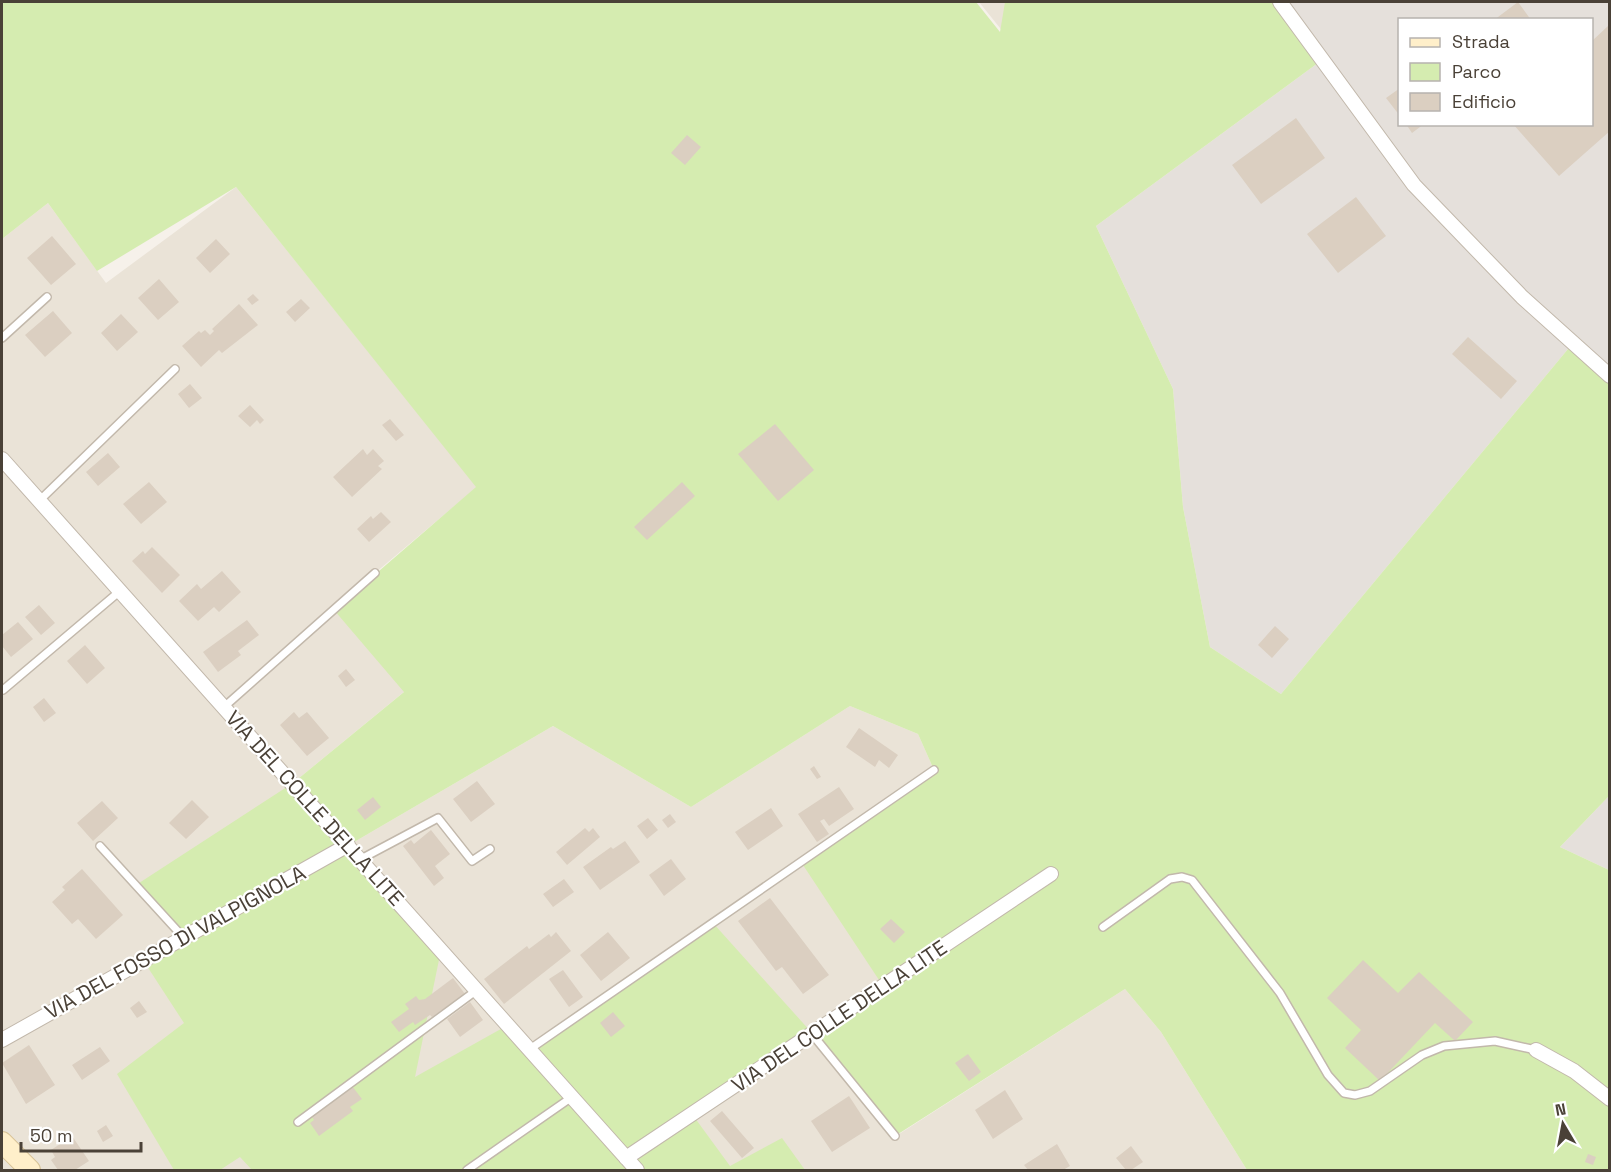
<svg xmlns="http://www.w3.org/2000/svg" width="1611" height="1172" viewBox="0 0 1611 1172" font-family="'Space Grotesk',sans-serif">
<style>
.residential{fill:#eae3d7}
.industrial{fill:#e5e0db;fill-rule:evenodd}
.green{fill:#d5ecb0;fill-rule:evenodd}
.building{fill:#dbcfc1}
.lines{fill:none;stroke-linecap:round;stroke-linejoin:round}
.lane-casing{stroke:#c2b8ab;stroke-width:10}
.street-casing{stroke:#c2b8ab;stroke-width:16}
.secondary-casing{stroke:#d8c397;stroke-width:22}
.lane{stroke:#fff;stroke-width:7}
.street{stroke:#fff;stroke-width:14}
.secondary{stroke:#ffefca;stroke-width:20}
.labels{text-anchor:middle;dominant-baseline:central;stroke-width:4.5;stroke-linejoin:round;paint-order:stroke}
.street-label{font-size:21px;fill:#4a4137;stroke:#fff}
</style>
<rect width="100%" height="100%" fill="#f6f1ea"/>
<path class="residential" d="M979,2H1009L1004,33Z
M236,187L477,487L375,573L405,691L293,783L349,845L553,726L691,807L850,706L918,734L934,770L883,986L896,1136L1125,989L1161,1032L1247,1170H2V239L48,203L106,283Z"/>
<path class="industrial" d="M1280,2H1609V376L1573,343L1281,694L1210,647L1183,507L1173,389L1096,226L1322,60ZM1400,20H1592V124H1400Z
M1609,796V870L1560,847Z"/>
<path class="green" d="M2,2H976L1000,32L1005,2H1280L1322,60L1096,226L1173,389L1183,507L1210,647L1281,694L1573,343L1609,376V796L1560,847L1609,870V1170H1247L1161,1032L1125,989L895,1136L812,1034L692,1114L730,1166L782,1138L805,1170H252L240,1157L220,1170H174L117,1074L184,1023L143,960L183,938L136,885L293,783L404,692L334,610L476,487L236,187L97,271L48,203L2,239ZM850,706L918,734L934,770L801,862L883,986L812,1033L713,923L529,1049L508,1025L415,1077L441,950L349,845L553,726L691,807Z"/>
<path class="building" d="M1518,2L1531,20H1494Z
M1608,26L1610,131L1559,176L1513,124H1592V41Z
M1400,88V116L1386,98Z
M1296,118L1325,158L1261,204L1232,165Z
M1406,124H1424L1412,133Z
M687,135L701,147L685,165L671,153Z
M1356,197L1386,236L1338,273L1307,234Z
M52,236L76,264L51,285L27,258Z
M216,239L230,254L210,273L196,258Z
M159,279L179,302L158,320L138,298Z
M253,294L259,300L252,305L247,299Z
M301,299L310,308L295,322L286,312Z
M239,304L258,325L222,353L219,350L201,367L182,346L199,331L201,333L205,330L210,335L214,331L212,329Z
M53,311L72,333L45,357L25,335Z
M121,314L138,332L117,351L101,333Z
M1468,337L1517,381L1501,399L1452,354Z
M190,384L202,398L189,408L178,394Z
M250,405L264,420L260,424L257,420L250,427L238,416Z
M390,419L404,435L396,441L382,425Z
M775,424L814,470L778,501L738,454Z
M363,449L367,455L373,449L384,461L378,466L382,469L352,497L333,477Z
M108,453L120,467L98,486L86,472Z
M149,482L167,502L141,524L123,504Z
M682,482L695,496L647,540L634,527Z
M381,512L391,522L369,542L357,529L371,516L373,519Z
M152,547L180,575L162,593L132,561L143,551L145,554Z
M222,571L241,592L219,612L214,607L198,621L179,601L197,584L201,589Z
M39,605L55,623L41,635L25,617Z
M247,620L259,635L238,651L241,655L218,672L203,652Z
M18,622L33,639L11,657L2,646V635Z
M1275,626L1289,639L1272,658L1258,645Z
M85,645L105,668L87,684L67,661Z
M346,669L355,680L346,687L338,676Z
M44,698L56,713L44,722L33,707Z
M294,712L299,718L307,712L329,738L307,756L280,725Z
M859,728L898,755L889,768L879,760L875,767L846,747Z
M814,766L821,777L817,779L810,769Z
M477,781L495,804L471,822L453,799Z
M839,787L854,809L829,826L824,819L820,821L829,834L817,842L798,814Z
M373,797L381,807L365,820L357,810Z
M192,800L209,817L186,839L169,823Z
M102,801L118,818L93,841L77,823Z
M771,808L783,826L748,850L735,832Z
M670,814L676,822L668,828L662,820Z
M648,818L658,830L647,839L637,826Z
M585,828L589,832L593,828L600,837L567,865L556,852Z
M431,830L450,854L435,866L444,878L434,886L403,846L411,840L414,844Z
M625,841L640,862L600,890L583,867L611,847L613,849Z
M671,859L686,879L664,896L649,875Z
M82,869L123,915L96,939L78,919L72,924L52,902L65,890L62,887Z
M564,879L574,892L553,907L543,894Z
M770,898L829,975L803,994L782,967L776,971L738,921Z
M891,919L905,932L894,943L880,929Z
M556,932L571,951L504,1004L484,979L527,946L529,949L549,934L551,937Z
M608,932L630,958L601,981L580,955Z
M1363,960L1398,993L1419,972L1473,1022L1455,1041L1435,1023L1380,1081L1345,1048L1361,1030L1327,998Z
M563,970L583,997L569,1007L549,979Z
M453,978L465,994L432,1017L430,1015L415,1025L413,1022L399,1032L391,1022L409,1009L405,1004L416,996L419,1000L425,999Z
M139,1001L147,1012L137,1018L130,1008Z
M470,1002L483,1020L460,1037L447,1019Z
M613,1012L625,1026L611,1037L600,1023Z
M29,1045L55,1085L26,1104L2,1063Z
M100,1047L110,1061L82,1080L72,1065Z
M968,1054L981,1072L969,1081L955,1063Z
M352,1086L362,1099L350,1107L353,1111L319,1136L310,1123L314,1120L311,1115Z
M1005,1090L1023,1119L993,1139L975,1110Z
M849,1096L870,1128L832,1152L811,1121Z
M722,1111L754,1148L742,1158L710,1121Z
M106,1125L113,1136L103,1142L97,1131Z
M72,1136L89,1161L75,1170H58L51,1160L55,1157L51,1150Z
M1057,1144L1070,1166L1063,1170H1028L1024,1165Z
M1131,1146L1143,1162L1131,1170H1126L1116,1158Z
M1588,1154L1596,1157L1593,1165L1585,1162Z"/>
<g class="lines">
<defs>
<path id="lane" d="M2,338L47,297
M39,501L175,369
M3,690L120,591
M224,707L375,573
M100,846L184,938
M361,859L438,818L472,861L490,849
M1103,927L1170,879L1182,877L1192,880L1280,993L1328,1075L1344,1093L1355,1095L1370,1091L1422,1055L1444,1046L1495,1041L1536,1050
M812,1034L895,1136
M530,1049L934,770
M298,1122L477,990
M467,1170L572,1097"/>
<path id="street" d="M1280,2L1414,185L1522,297L1610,376
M2,459L637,1170
M2,1040L348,845
M1536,1050L1574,1071L1610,1099
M626,1158L1051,874"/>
<path id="secondary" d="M2,1142L30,1170"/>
</defs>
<use href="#lane" class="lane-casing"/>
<use href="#street" class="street-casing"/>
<use href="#secondary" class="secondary-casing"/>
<use href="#lane" class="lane"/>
<use href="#street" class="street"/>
<use href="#secondary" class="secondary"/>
</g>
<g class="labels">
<g class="street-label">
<text transform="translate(315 808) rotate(48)">VIA DEL COLLE DELLA LITE</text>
<text transform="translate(175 942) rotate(-29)">VIA DEL FOSSO DI VALPIGNOLA</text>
<text transform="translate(839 1016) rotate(-34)">VIA DEL COLLE DELLA LITE</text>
</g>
</g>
<rect width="1611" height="1172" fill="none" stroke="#4a4137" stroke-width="6"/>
<rect x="1398" y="18" width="195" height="108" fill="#ffffff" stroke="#b7b3af" stroke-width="1.5"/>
<rect x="1410" y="38" width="30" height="9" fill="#ffefca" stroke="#b7b3af" stroke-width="1.5"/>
<text x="1452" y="48" font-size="18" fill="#4a4137">Strada</text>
<rect x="1410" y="63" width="30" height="18" fill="#d5ecb0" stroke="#b7b3af" stroke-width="1.5"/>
<text x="1452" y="78" font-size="18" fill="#4a4137">Parco</text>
<rect x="1410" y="93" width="30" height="18" fill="#dbcfc1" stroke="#b7b3af" stroke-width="1.5"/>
<text x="1452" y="108" font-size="18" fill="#4a4137">Edificio</text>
<g transform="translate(1563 1124) rotate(350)" stroke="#ffffff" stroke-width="4.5" paint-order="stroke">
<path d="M0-4.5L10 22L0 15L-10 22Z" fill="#4a4137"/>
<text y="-9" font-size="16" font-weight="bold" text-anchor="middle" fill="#4a4137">N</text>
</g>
<path d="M21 1142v9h120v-9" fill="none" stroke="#4a4137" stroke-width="3"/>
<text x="30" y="1142" font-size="18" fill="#4a4137" stroke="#ffffff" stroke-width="4.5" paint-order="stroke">50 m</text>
</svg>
